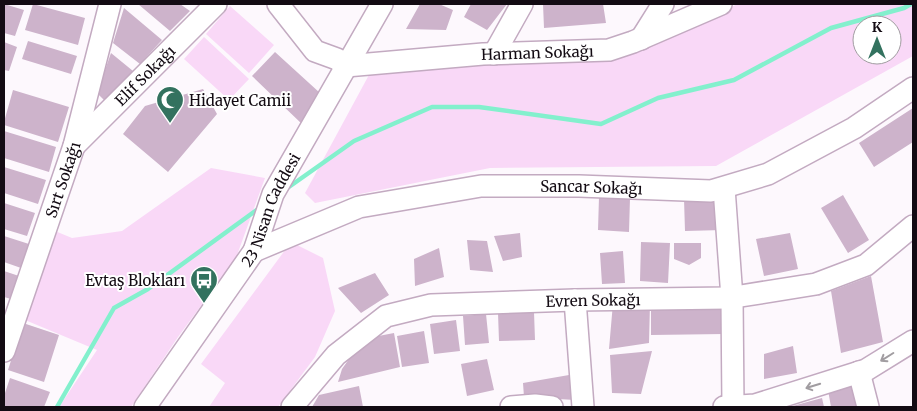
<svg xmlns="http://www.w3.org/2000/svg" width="917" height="411" viewBox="0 0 917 411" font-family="Merriweather,serif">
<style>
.green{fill:#f9d8f7;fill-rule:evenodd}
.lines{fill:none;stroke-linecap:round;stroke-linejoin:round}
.stream{stroke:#83f0cd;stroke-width:4.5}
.building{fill:#cdb3cb}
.minor-casing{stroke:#c3aac1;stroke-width:24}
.minor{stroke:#fff;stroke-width:21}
.oneway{stroke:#a19da1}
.labels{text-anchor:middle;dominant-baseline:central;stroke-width:4;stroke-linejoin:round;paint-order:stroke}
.street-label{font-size:15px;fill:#130b13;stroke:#fff}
.poi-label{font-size:15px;fill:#130b13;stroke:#fff;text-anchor:start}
</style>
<rect width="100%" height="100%" fill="#fdf8fd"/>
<path class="green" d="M738,4H913V56L716,166L490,168L315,203L305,193L370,73L633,51ZM862,25H892V55H862Z
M230,6L274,45L249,73L206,34Z
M204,37L249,79L229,100L184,59Z
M211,168L265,178L236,258L178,337L131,407H59L97,350L25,320L55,231L72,238L122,231Z
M291,242L323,258L335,311L315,357L278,407H209L225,383L201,364Z"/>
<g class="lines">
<path class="stream" d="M286,189L354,141L432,107H479L601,124L658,98L734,80L831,28L904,8L911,4
M57,407L114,308L148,289L258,209"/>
</g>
<path class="building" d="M4,4L24,10L15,36L4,33Z
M33,4L85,18L78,45L25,30Z
M138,4H180L190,11L170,31Z
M420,4H439L453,10L446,30L406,29Z
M471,4H507L487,30L464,17Z
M543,4H603L606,23L544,28Z
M124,8L162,40L140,64L113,43Z
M28,41L77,56L71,74L22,59Z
M4,42L17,47L9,71L4,70Z
M275,52L320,93L303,125L252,76Z
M111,53L133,71L104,100L97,93Z
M203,89L217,114L168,172L123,134L145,106Z
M13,90L69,107L58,142L4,125V122Z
M913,108V142L874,167L859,143Z
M4,131L56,147L49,172L4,158Z
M4,167L46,180L38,204L4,193Z
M843,195L869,240L848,253L821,208Z
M599,197L630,198L629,232L598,230Z
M722,198L723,230L685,231L684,199Z
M4,203L35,213L27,236L4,229Z
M520,233L522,257L503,261L494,236Z
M790,233L798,269L764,276L756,239Z
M4,236L29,244L21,268L4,262Z
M467,240L487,241L493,272L470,270Z
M641,242L670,243L668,283L640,281Z
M674,243H701V258L689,265L674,259Z
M439,248L444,277L415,286L414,259Z
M623,251L625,283L602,284L600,253Z
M4,271L19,276L11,299L4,297Z
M375,273L389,295L361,313L338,288Z
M871,276L883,342L841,353L831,291Z
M613,303L650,304L649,343L609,349Z
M724,303V334L651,335V304Z
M534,312L535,340L499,341L498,313Z
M486,314L489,343L465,345L463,316Z
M456,320L460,351L434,354L430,324Z
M23,323L59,335L44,382L8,370Z
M424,331L429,363L402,367L397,336Z
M394,333L400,367L338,382L342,369L363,339Z
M793,346L797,373L764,379V354Z
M652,351L641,394L612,393L610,355Z
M487,359L494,390L467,396L461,364Z
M569,375L575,400L524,397L523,383Z
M10,378L50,392L44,407H4V396Z
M858,384L863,407H831L828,390Z
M359,386L363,407H312L319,395Z
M822,398L824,407H789Z"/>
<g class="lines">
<defs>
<g id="minor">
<path d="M278,4L315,51L337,59L346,66"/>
<path d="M641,39L663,4"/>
<path d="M494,54L522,4"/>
<path id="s1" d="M346,66L483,54L609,50L633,42L721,4"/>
<path id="s2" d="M74,146L216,4"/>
<path d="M724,188L732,298L733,407"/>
<path id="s3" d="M254,251L359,207L481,186H579L711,191L768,174L854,128L913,88"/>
<path d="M575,300L583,407"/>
<path id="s4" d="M4,351L74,146L110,4"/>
<path d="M859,372L868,407"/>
<path id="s5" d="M145,407L254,251L273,194L382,4"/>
<path id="s6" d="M292,407L336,355L386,316L431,305L575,300L728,298L816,284L866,265L913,226"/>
<path d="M511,407L535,405L552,407"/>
<path d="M724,407L755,405L866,370L913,341"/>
</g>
</defs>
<use href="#minor" class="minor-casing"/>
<use href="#minor" class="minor"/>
</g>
<defs><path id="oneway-shaft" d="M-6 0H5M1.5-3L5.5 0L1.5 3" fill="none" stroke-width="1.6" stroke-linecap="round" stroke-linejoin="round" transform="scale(1.25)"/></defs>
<g class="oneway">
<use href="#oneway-shaft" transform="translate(887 357) rotate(148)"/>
<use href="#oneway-shaft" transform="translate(813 386) rotate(163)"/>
</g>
<defs>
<symbol id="mosque-pin" viewBox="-11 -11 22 30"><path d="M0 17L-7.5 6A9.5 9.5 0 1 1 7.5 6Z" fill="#33725f" stroke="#fff"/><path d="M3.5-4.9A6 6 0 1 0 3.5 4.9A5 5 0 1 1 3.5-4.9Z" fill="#fff"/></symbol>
<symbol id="bus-pin" viewBox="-11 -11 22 30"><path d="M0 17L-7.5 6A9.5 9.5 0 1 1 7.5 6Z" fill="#33725f" stroke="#fff"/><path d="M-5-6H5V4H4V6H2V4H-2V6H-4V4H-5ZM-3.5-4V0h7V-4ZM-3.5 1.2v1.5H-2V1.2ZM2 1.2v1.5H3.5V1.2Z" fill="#fff"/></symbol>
</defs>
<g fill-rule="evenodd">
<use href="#mosque-pin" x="154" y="84" width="32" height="43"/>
<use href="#bus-pin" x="188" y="264" width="32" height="43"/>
</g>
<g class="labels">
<g class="street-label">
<text stroke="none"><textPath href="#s1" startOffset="192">Harman Sokağı</textPath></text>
<text stroke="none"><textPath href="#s2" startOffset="100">Elif Sokağı</textPath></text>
<text stroke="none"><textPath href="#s4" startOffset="181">Sırt Sokağı</textPath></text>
<text stroke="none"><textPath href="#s3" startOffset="348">Sancar Sokağı</textPath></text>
<text stroke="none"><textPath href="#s5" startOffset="235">23 Nisan Caddesi</textPath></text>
<text stroke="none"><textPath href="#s6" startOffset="340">Evren Sokağı</textPath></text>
</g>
<g class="poi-label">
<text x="189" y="100">Hidayet Camii</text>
<text x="185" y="280" text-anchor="end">Evtaş Blokları</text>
</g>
</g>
<rect width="917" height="411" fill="none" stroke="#130b13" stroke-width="10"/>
<g transform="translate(877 40)"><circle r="24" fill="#ffffff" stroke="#a19da1"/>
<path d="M0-4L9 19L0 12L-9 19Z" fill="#33725f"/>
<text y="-8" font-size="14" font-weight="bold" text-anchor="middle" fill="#130b13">K</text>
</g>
</svg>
